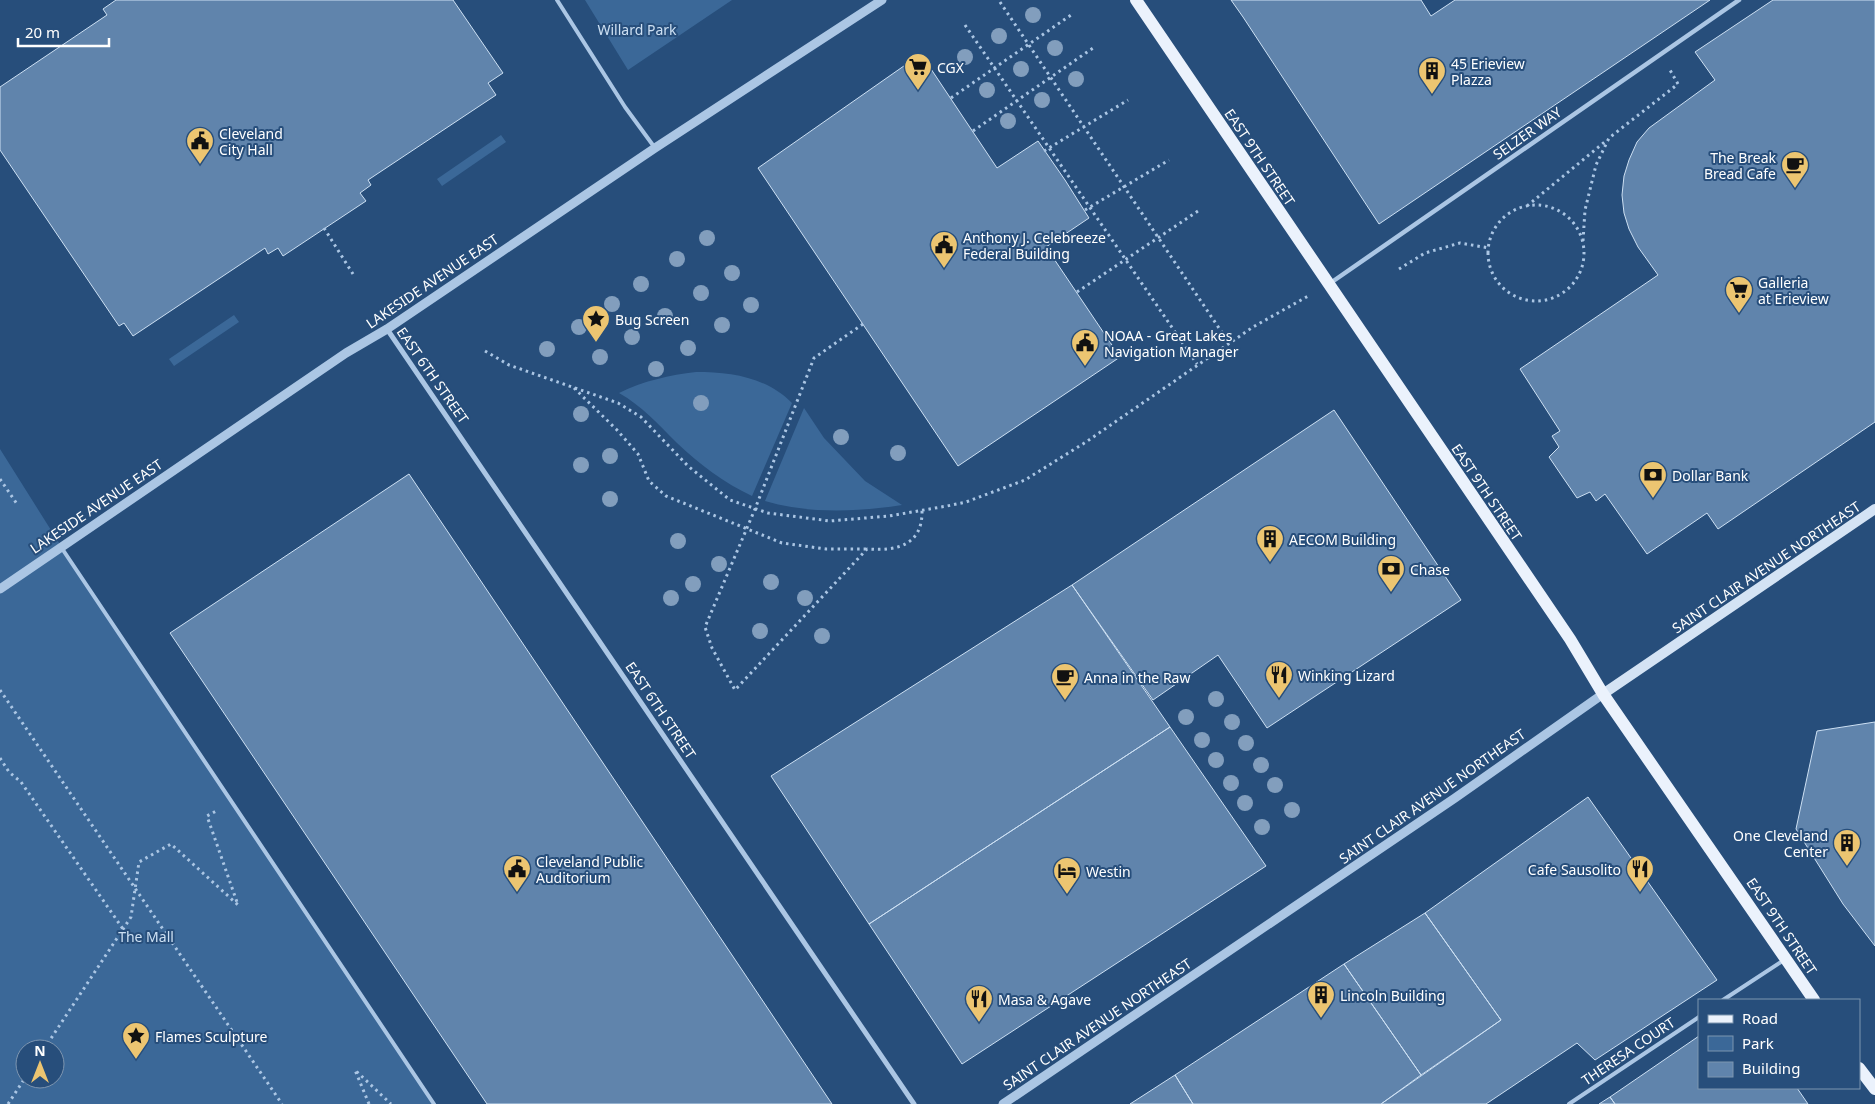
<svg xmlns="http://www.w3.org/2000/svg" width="1875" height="1104" viewBox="0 0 1875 1104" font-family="'Noto Sans',sans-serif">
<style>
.green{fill:#3b6898;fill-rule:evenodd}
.building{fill:#6084ac;stroke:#cde0f3}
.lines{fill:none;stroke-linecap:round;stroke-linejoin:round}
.path{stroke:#abc6e4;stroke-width:3;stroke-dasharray:2.5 4;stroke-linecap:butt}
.service{stroke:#abc6e4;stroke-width:4}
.pedestrian{stroke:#abc6e4;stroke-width:4.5}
.minor{stroke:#abc6e4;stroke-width:5}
.tertiary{stroke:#abc6e4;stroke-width:9}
.secondary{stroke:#d4e3f4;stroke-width:10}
.primary{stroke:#ebf2fc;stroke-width:12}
.tree{fill:#829ebd}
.labels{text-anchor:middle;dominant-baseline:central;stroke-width:4;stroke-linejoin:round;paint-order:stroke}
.park-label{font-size:14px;fill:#cde0f3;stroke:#274e7b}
.poi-label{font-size:14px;fill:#fff;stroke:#274e7b;text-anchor:start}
.street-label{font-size:14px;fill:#fff;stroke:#274e7b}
</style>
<rect width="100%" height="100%" fill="#274e7b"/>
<path class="green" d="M585,0H732L628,70Z
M501,135L506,142L442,186L437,179Z
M234,315L239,322L174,366L169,359Z
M696,372C731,372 766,377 792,403L752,496C724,483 699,464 677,443C658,424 642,406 619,393C643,381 670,375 696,372Z
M804,408L824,438L865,481L902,505C857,512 809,514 765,501Z
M0,449L61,546L434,1104H0ZM25,1049H55V1079H25Z"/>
<path class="building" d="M116,0H453L503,73L488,83L496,95L368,180L371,185L360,193L366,201L283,256L278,248L268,254L265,248L133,336L124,323L119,326L0,150V87L107,15L103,9Z
M1231,0H1421L1431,16L1455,0H1710L1379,224L1243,17Z
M1773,0H1875V422L1718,529L1707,513L1647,554L1605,494L1596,501L1590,492L1577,498L1564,479L1549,457L1559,447L1552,436L1560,431L1520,369L1658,275L1638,247L1629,229L1624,213L1622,195L1624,176L1629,160L1637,142L1649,128L1715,80L1695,52Z
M921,54L997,168L1038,141L1065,180L1089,218L1046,247L1120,357L958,466L758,168Z
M1334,410L1461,600L1267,728L1218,655L1153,700L1072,585Z
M409,474L832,1104H487L170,633Z
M1072,585L1170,727L869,924L771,776Z
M1875,722V946L1843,904L1796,829L1817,731Z
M1170,727L1266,866L962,1064L869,924Z
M1588,797L1717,980L1595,1060L1577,1043L1486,1104H1381L1501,1020L1425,913Z
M1425,913L1501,1020L1421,1075L1344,964Z
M1344,964L1421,1075L1381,1104H1193L1175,1075Z
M1699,1036V1088H1797L1808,1104H1615L1610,1097Z
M1175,1075L1193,1104H1130Z
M1610,1097L1615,1104H1599Z"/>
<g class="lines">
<path class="path" d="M1000,2L1229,343
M965,25L1197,364
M951,98L1071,15
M973,131L1093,48
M1044,151L1128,100
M1488 253a48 48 0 1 1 96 0a48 48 0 1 1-96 0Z
M1527,206L1607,140
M1085,210L1169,160
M324,228L353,274
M1583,241L1585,210L1596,165L1609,138L1678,84L1670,70
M1399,269L1425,253L1460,243L1489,248
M1077,292L1201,209
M863,324L814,358L755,509L705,627L712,648L735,690L867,549C896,551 923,546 922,510
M485,351L509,365L618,403L641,417L688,466L730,500L768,513L830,521L889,516L947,506L966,502L1025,480L1086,442L1253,327L1310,295
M574,388L617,430L638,454L649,481L666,496L782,543L826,549H866
M0,479L17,504
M0,690L282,1104
M0,758L9,772L21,782L123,929
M44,1049L131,917L139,862L171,844L238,905L207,816L218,810
M8,1104L25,1078
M369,1104L355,1070L391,1104"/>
<path class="service" d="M557,0L625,107L655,148
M61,547L434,1104
M1723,1000L1784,960
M1569,1104L1699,1017"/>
<path class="pedestrian" d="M1329,284L1739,0"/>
<path class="minor" d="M387,329L914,1104"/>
<path class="tertiary" d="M0,589L346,353L387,329L655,148L882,0
M1003,1104L1455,798L1603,694"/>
<path class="secondary" d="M1603,694L1875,509"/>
<path class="primary" d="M1136,0L1570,639L1603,694L1814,1000
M1859,1068L1875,1089"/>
</g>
<g class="tree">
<circle cx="1033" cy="15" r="8"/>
<circle cx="999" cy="36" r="8"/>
<circle cx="1055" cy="48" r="8"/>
<circle cx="965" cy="57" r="8"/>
<circle cx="1021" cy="69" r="8"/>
<circle cx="1076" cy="79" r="8"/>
<circle cx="987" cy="90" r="8"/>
<circle cx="1042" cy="100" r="8"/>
<circle cx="1008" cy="121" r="8"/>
<circle cx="707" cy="238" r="8"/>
<circle cx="677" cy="259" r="8"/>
<circle cx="732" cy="273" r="8"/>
<circle cx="641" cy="284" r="8"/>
<circle cx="701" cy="293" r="8"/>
<circle cx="612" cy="304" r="8"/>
<circle cx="751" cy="305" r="8"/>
<circle cx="665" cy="316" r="8"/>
<circle cx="722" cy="325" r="8"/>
<circle cx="579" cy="327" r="8"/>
<circle cx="632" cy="337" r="8"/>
<circle cx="688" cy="348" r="8"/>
<circle cx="547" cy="349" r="8"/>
<circle cx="600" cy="357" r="8"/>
<circle cx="656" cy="369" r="8"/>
<circle cx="701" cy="403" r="8"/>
<circle cx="581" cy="414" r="8"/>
<circle cx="841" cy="437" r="8"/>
<circle cx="898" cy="453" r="8"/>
<circle cx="610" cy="456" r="8"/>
<circle cx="581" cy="465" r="8"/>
<circle cx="610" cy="499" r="8"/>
<circle cx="678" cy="541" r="8"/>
<circle cx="719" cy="564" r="8"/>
<circle cx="771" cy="582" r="8"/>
<circle cx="693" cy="584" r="8"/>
<circle cx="671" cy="598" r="8"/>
<circle cx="805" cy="598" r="8"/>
<circle cx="760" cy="631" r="8"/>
<circle cx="822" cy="636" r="8"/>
<circle cx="1216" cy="699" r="8"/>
<circle cx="1186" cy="717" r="8"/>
<circle cx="1232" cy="722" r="8"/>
<circle cx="1202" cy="740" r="8"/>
<circle cx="1246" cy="743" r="8"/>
<circle cx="1216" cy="760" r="8"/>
<circle cx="1261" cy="765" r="8"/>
<circle cx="1231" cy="783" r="8"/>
<circle cx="1275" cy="785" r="8"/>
<circle cx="1245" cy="803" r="8"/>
<circle cx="1292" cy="810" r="8"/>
<circle cx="1262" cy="827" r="8"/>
</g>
<defs>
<symbol id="supermarket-pin" viewBox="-11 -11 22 30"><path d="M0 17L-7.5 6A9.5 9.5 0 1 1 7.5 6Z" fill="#ecc571" stroke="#274e7b"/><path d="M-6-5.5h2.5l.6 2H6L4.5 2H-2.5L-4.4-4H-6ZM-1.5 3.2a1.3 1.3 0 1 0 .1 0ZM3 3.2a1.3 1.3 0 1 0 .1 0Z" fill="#111"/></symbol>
<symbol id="building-pin" viewBox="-11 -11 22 30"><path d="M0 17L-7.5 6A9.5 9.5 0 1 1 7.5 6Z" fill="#ecc571" stroke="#274e7b"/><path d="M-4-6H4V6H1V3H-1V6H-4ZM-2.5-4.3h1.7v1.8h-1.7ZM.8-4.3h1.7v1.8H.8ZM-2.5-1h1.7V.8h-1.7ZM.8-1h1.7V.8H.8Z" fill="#111"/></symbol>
<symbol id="civic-pin" viewBox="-11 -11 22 30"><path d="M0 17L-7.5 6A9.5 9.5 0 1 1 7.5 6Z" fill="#ecc571" stroke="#274e7b"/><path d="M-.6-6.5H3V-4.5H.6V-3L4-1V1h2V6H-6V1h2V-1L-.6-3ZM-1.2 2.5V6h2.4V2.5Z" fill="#111"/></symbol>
<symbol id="cafe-pin" viewBox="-11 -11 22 30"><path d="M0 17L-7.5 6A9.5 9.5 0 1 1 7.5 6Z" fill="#ecc571" stroke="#274e7b"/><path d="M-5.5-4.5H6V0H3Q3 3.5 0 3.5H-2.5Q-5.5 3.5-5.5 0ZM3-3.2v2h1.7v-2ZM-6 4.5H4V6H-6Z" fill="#111"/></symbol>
<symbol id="sight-pin" viewBox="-11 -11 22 30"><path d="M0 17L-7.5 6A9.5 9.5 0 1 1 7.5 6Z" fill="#ecc571" stroke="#274e7b"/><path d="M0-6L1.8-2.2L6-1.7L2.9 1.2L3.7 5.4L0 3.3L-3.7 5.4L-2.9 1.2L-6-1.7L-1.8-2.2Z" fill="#111"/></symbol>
<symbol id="bank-pin" viewBox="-11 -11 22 30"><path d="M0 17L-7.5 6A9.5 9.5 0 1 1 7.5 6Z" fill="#ecc571" stroke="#274e7b"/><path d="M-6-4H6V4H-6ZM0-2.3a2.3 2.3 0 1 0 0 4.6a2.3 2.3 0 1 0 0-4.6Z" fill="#111"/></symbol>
<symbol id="restaurant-pin" viewBox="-11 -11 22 30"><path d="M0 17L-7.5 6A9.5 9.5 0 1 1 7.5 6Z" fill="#ecc571" stroke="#274e7b"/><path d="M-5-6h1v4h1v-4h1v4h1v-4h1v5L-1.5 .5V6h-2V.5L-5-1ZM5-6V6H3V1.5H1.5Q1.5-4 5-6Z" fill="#111"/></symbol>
<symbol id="hotel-pin" viewBox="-11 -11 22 30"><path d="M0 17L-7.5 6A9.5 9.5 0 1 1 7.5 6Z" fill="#ecc571" stroke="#274e7b"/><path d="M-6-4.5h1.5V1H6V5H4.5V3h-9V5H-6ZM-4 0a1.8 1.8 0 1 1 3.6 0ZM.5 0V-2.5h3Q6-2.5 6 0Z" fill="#111"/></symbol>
</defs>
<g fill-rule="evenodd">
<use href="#supermarket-pin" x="902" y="51" width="32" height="43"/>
<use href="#building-pin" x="1416" y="55" width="32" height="43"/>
<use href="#civic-pin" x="184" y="125" width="32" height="43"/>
<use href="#cafe-pin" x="1779" y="149" width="32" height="43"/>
<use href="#civic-pin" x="928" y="229" width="32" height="43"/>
<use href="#supermarket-pin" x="1723" y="274" width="32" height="43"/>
<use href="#sight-pin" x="580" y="303" width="32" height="43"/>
<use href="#civic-pin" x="1069" y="327" width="32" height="43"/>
<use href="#bank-pin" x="1637" y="459" width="32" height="43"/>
<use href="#building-pin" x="1254" y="523" width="32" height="43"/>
<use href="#bank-pin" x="1375" y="553" width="32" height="43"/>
<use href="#restaurant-pin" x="1263" y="659" width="32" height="43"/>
<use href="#cafe-pin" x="1049" y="661" width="32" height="43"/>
<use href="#building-pin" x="1831" y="827" width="32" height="43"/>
<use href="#civic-pin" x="501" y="853" width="32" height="43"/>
<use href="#restaurant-pin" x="1624" y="853" width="32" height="43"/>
<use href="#hotel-pin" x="1051" y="855" width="32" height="43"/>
<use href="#building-pin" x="1305" y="979" width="32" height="43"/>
<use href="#restaurant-pin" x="963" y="983" width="32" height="43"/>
<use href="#sight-pin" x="120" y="1020" width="32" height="43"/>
</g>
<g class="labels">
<g class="park-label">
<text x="637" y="29">Willard Park</text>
<text x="146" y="936">The Mall</text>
</g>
<g class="poi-label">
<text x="1451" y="63">45 Erieview<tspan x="1451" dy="16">Plazza</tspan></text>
<text x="937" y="67">CGX</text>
<text x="219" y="133">Cleveland<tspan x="219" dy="16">City Hall</tspan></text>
<text x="1776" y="157" text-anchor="end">The Break<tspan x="1776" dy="16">Bread Cafe</tspan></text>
<text x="963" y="237">Anthony J. Celebreeze<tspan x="963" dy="16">Federal Building</tspan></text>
<text x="1758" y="282">Galleria<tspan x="1758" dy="16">at Erieview</tspan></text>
<text x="615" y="319">Bug Screen</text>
<text x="1104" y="335">NOAA - Great Lakes<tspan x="1104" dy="16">Navigation Manager</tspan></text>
<text x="1672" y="475">Dollar Bank</text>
<text x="1289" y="539">AECOM Building</text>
<text x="1410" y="569">Chase</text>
<text x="1298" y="675">Winking Lizard</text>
<text x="1084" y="677">Anna in the Raw</text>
<text x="1828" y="835" text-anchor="end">One Cleveland<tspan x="1828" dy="16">Center</tspan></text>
<text x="536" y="861">Cleveland Public<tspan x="536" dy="16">Auditorium</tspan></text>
<text x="1621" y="869" text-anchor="end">Cafe Sausolito</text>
<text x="1086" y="871">Westin</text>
<text x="1340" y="995">Lincoln Building</text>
<text x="998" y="999">Masa &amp; Agave</text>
<text x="155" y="1036">Flames Sculpture</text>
</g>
<g class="street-label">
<text transform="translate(1527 133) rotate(-35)">SELZER WAY</text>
<text transform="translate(1260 157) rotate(56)">EAST 9TH STREET</text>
<text transform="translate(432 281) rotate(-34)">LAKESIDE AVENUE EAST</text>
<text transform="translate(433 375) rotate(55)">EAST 6TH STREET</text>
<text transform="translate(1487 492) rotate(56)">EAST 9TH STREET</text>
<text transform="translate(96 506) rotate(-34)">LAKESIDE AVENUE EAST</text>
<text transform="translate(1766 567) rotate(-34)">SAINT CLAIR AVENUE NORTHEAST</text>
<text transform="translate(661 710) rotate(56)">EAST 6TH STREET</text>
<text transform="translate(1432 796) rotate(-35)">SAINT CLAIR AVENUE NORTHEAST</text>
<text transform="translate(1782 926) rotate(56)">EAST 9TH STREET</text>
<text transform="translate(1097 1024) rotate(-34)">SAINT CLAIR AVENUE NORTHEAST</text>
<text transform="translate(1628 1051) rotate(-34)">THERESA COURT</text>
</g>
</g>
<rect x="1698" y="999" width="162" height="90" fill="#274e7b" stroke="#7d95b0"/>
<rect x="1708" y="1015" width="25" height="8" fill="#ebf2fc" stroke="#7d95b0"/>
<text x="1742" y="1024" font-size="15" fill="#ffffff">Road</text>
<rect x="1708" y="1036" width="25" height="15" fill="#3b6898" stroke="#7d95b0"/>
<text x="1742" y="1049" font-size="15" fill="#ffffff">Park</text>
<rect x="1708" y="1062" width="25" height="15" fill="#6084ac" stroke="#7d95b0"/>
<text x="1742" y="1074" font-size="15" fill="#ffffff">Building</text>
<g transform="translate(40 1064)"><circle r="24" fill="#274e7b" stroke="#7d95b0"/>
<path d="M0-4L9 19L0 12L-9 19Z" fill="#ecc571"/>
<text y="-8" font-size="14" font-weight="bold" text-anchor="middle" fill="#ffffff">N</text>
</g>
<path d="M18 38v8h91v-8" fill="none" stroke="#ffffff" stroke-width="2.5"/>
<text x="25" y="38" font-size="15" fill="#ffffff" stroke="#274e7b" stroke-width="4" paint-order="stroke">20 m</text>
</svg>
